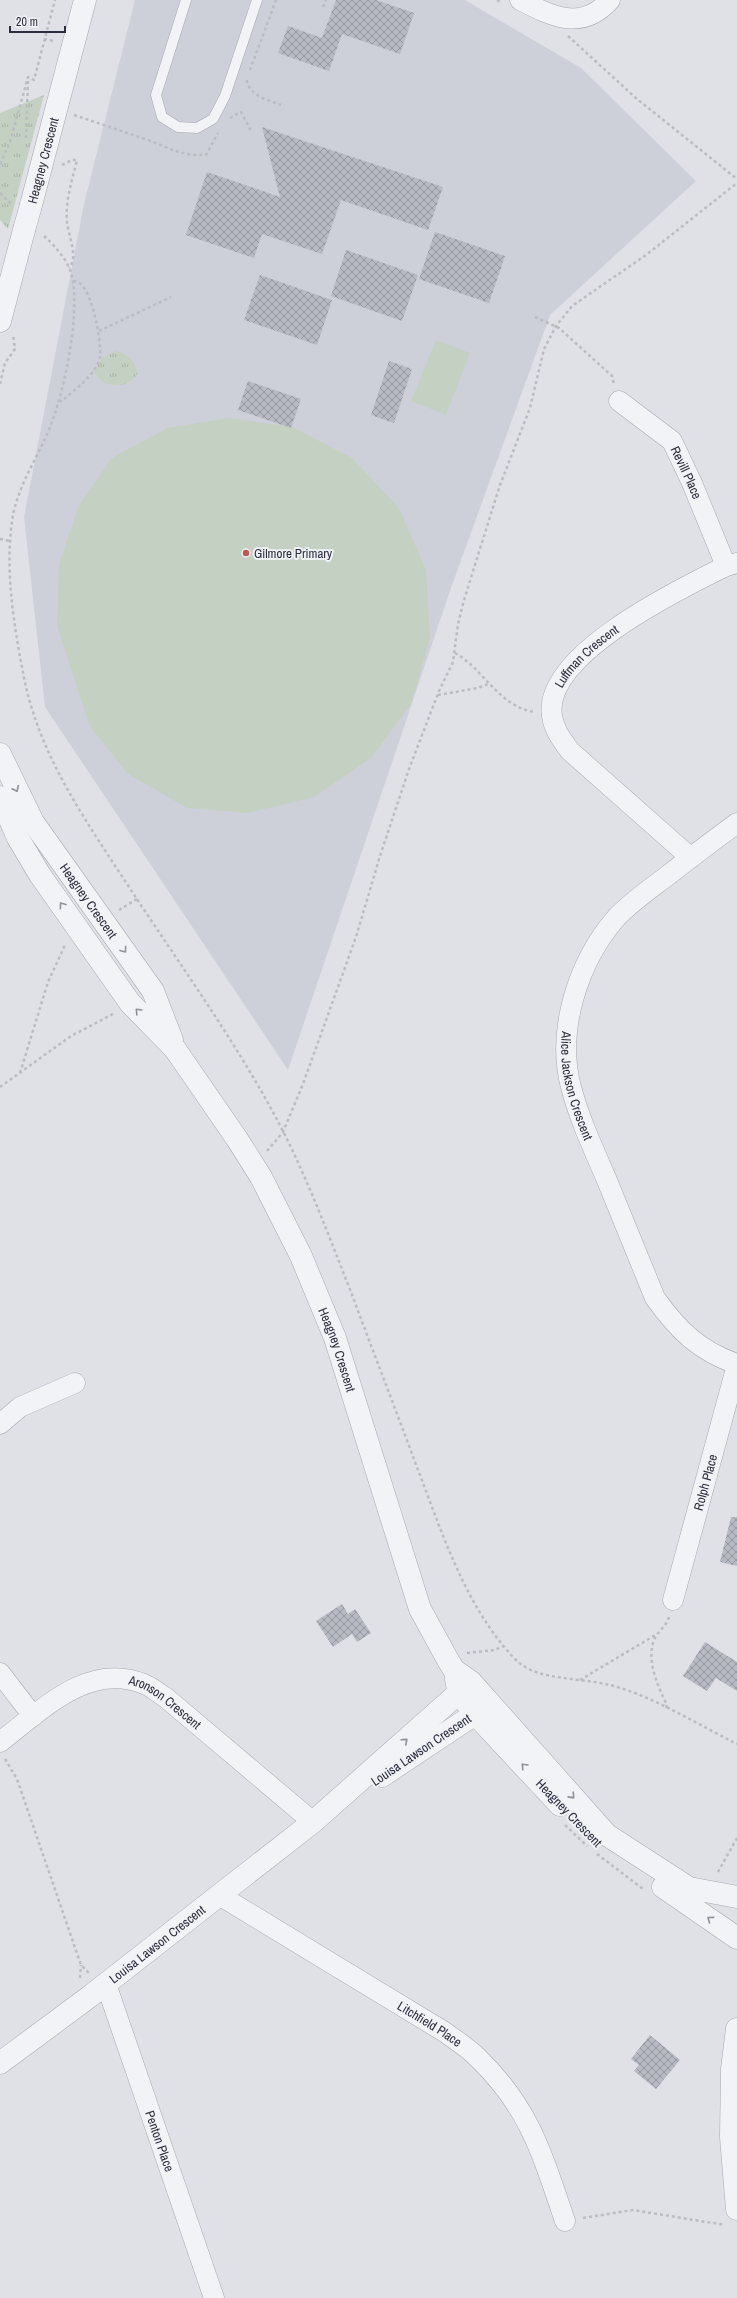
<svg xmlns="http://www.w3.org/2000/svg" width="737" height="2298" viewBox="0 0 737 2298" font-family="'Archivo Narrow',sans-serif">
<style>
.built{fill:#ced0d9}
.park{fill:url(#park-tufts)}
.pitch{fill:#c3d0c2}
.building{fill:url(#building-cross-hatch)}
.lines{fill:none;stroke-linecap:round;stroke-linejoin:round}
.service-casing{stroke:#a6a8b1;stroke-width:11}
.minor-casing{stroke:#a6a8b1;stroke-width:21}
.tertiary-casing{stroke:#a6a8b1;stroke-width:23}
.path{stroke:#babcc2;stroke-width:2.5;stroke-dasharray:3 3;stroke-linecap:butt}
.service{stroke:#f2f3f6;stroke-width:10}
.minor{stroke:#f2f3f6;stroke-width:20}
.tertiary{stroke:#f2f3f6;stroke-width:22}
.tertiary-bridge-casing{stroke:#a6a8b1;stroke-width:23;stroke-linecap:butt}
.tertiary-bridge{stroke:#f2f3f6;stroke-width:22}
.oneway{stroke:#8e909a}
.poi-dot{fill:#be5853;stroke:#eff1f5;stroke-width:1.5}
.labels{text-anchor:middle;dominant-baseline:central;stroke-width:4;stroke-linejoin:round;paint-order:stroke}
.street-label{font-size:13px;fill:#2b2e3d;stroke:#eff1f5}
.poi-label{font-size:13px;fill:#2b2e3d;stroke:#eff1f5;text-anchor:start}
</style>
<defs>
<pattern id="park-tufts" width="24" height="20" patternUnits="userSpaceOnUse"><rect width="24" height="20" fill="#c3d0c2"/><path d="M3 7l-1-3M5 7V3M7 7l1-3M15 17l-1-3M17 17v-4M19 17l1-3" fill="none" stroke="#a8b3a8"/></pattern>
<pattern id="building-cross-hatch" width="8" height="8" patternUnits="userSpaceOnUse"><rect width="8" height="8" fill="#b8bac3"/><path d="M0 0l8 8M0 8l8-8" fill="none" stroke="#9698a0"/></pattern>
</defs>
<rect width="100%" height="100%" fill="#e0e1e7"/>
<path class="built" d="M135,0H465L581,68L696,181L550,315L451,588L288,1070L45,707L24,517L84,204Z"/>
<path class="park" d="M44,95L8,229L0,220V113Z
M116,351C128,353 135,362 138,373C128,390 102,389 94,371L102,358Z"/>
<path class="pitch" d="M436,340L470,353L446,415L411,401Z
M229,418L292,427L352,458L399,508L426,570L430,638L411,704L371,758L314,797L248,813L187,808L128,774L89,725L57,625L59,565L79,505L112,458L167,428Z"/>
<path class="building" d="M336,0H376L414,13L400,54L342,34L329,71L278,53L288,26L322,38Z
M262,127L443,187L428,230L341,200L322,254L262,234L254,258L186,235L207,172L280,197Z
M435,232L505,256L489,303L419,279Z
M346,250L418,275L402,321L331,296Z
M260,275L332,300L317,345L244,320Z
M389,361L412,369L394,423L371,415Z
M248,381L301,399L291,428L238,410Z
M731,1517H737V1566L720,1562Z
M342,1604L348,1614L355,1609L371,1633L357,1642L352,1634L333,1647L316,1621Z
M705,1642L737,1662V1691L716,1678L707,1691L683,1676Z
M650,2035L680,2060L656,2089L634,2071L639,2065L631,2059Z"/>
<g class="lines">
<defs>
<path id="service" d="M186,0L156,95L162,117L178,127L197,128L213,119L225,96L257,0"/>
<g id="minor">
<path d="M520,0C551,16 582,32 610,0"/>
<path id="s1" d="M619,401L672,441L692,483L726,566"/>
<path id="s2" d="M737,823C714,840 690,858 667,876C650,889 631,902 616,918C578,962 556,1030 571,1087C579,1118 593,1148 606,1178C622,1218 639,1258 655,1298C678,1330 699,1351 737,1364"/>
<path id="s3" d="M691,858L570,751C562,740 554,730 552,716C542,655 680,589 726,566L737,563"/>
<path d="M0,1424L20,1407L75,1383"/>
<path id="s4" d="M673,1600L737,1365"/>
<path d="M0,1673L33,1716"/>
<path id="s5" d="M0,1742C41,1711 88,1661 144,1684C152,1687 158,1693 165,1697L313,1822"/>
<path id="s6" d="M219,1895L443,2031C454,2039 467,2047 477,2057C530,2108 542,2154 565,2221"/>
<path id="s7" d="M106,1984L214,2298"/>
</g>
<g id="tertiary">
<path id="s8" d="M31,205L85,0"/>
<path d="M0,321L24,230"/>
<path id="s9" d="M0,754L33,822L153,991L172,1040"/>
<path id="s10" d="M0,797L18,838L40,875L130,1003L175,1049L237,1139L261,1177L301,1256L335,1338L420,1609L449,1662L454,1670L471,1682L607,1835L689,1888L737,1897"/>
<path d="M456,1679L459,1694L475,1714L560,1805"/>
<path d="M382,1776L487,1706"/>
<path d="M663,1887L737,1938"/>
<path d="M737,2029L732,2069L731,2137L737,2209"/>
<path id="s11" d="M0,2063L89,1997L313,1822L471,1682"/>
</g>
</defs>
<use href="#service" class="service-casing"/>
<use href="#minor" class="minor-casing"/>
<use href="#tertiary" class="tertiary-casing"/>
<path class="path" d="M497,0L502,3
M323,7L326,0
M568,36L637,99L737,179
M44,39L54,41
M250,70L276,0
M247,80C248,96 269,100 281,105
M74,115C98,123 121,131 145,139C169,147 178,156 206,155L218,133
M230,118L241,112L251,131
M26,138L28,81
M0,164L10,142L28,77L34,80L55,0
M62,165L72,160H77C72,181 65,201 67,222C68,234 79,258 69,268
M0,193L11,204
M44,236C57,248 70,262 73,281C79,320 64,395 48,432C36,460 19,485 13,515C4,569 14,625 24,678C40,757 86,821 129,887C182,968 240,1047 284,1133C310,1185 330,1239 351,1292C372,1349 394,1405 415,1462C441,1529 463,1602 512,1656C530,1676 553,1676 578,1680C590,1681 602,1683 614,1686C654,1697 699,1725 737,1744
M535,317L559,328L612,376L614,384
M99,331L171,297
M0,384L5,363L15,349L13,335
M59,401H62C75,389 96,375 100,357C102,343 91,278 73,281
M0,539L10,541
M455,653C484,669 498,706 534,712
M438,695L478,688L488,684
M119,910L137,899
M20,1073L48,982L65,945
M0,1087L71,1036L113,1014
M267,1151L283,1132L303,1084L356,937L380,856L409,769L439,691L453,662L458,624L464,600L500,485L530,408L544,349L556,326L572,306L646,255L737,183
M467,1653L495,1650L503,1646
M580,1680L657,1634
M666,1708L667,1705C658,1687 645,1658 655,1638C659,1630 666,1627 669,1617
M5,1759L17,1779L81,1965L89,1973
M565,1825L587,1846
M597,1854L643,1889
M718,1872L737,1838
M80,1978L81,1965
M583,2218L633,2210L725,2225"/>
<use href="#service" class="service"/>
<use href="#minor" class="minor"/>
<use href="#tertiary" class="tertiary"/>
<defs>
<path id="tertiary-bridge" d="M24,230L31,205"/>
</defs>
<use href="#tertiary-bridge" class="tertiary-bridge-casing"/>
<use href="#tertiary-bridge" class="tertiary-bridge"/>
</g>
<defs><path id="oneway-chevron" d="M-2-3.5L2.5 0L-2 3.5" fill="none" stroke-width="1.6" stroke-linecap="round" stroke-linejoin="round"/></defs>
<g class="oneway">
<use href="#oneway-chevron" transform="translate(16 789) rotate(63)"/>
<use href="#oneway-chevron" transform="translate(62 905) rotate(-126)"/>
<use href="#oneway-chevron" transform="translate(124 950) rotate(54)"/>
<use href="#oneway-chevron" transform="translate(138 1011) rotate(-134)"/>
<use href="#oneway-chevron" transform="translate(405 1741) rotate(-42)"/>
<use href="#oneway-chevron" transform="translate(524 1766) rotate(-133)"/>
<use href="#oneway-chevron" transform="translate(572 1796) rotate(48)"/>
<use href="#oneway-chevron" transform="translate(710 1919) rotate(-144)"/>
</g>
<circle class="poi-dot" cx="246" cy="553" r="4"/>
<g class="labels">
<g class="street-label">
<text stroke="none"><textPath href="#s8" startOffset="46">Heagney Crescent</textPath></text>
<text stroke="none"><textPath href="#s1" startOffset="101">Revill Place</textPath></text>
<text stroke="none"><textPath href="#s3" startOffset="274">Luffman Crescent</textPath></text>
<text stroke="none"><textPath href="#s9" startOffset="172">Heagney Crescent</textPath></text>
<text stroke="none"><textPath href="#s2" startOffset="335">Alice Jackson Crescent</textPath></text>
<text stroke="none"><textPath href="#s10" startOffset="652">Heagney Crescent</textPath></text>
<text stroke="none"><textPath href="#s4" startOffset="122">Rolph Place</textPath></text>
<text stroke="none"><textPath href="#s5" startOffset="191">Aronson Crescent</textPath></text>
<text transform="translate(421 1750) rotate(-34)">Louisa Lawson Crescent</text>
<text transform="translate(569 1813) rotate(46)">Heagney Crescent</text>
<text stroke="none"><textPath href="#s11" startOffset="197">Louisa Lawson Crescent</textPath></text>
<text stroke="none"><textPath href="#s6" startOffset="247">Litchfield Place</textPath></text>
<text stroke="none"><textPath href="#s7" startOffset="166">Penton Place</textPath></text>
</g>
<g class="poi-label">
<text x="254" y="553">Gilmore Primary</text>
</g>
</g>
<path d="M10 26v6h55v-6" fill="none" stroke="#2b2e3d" stroke-width="2"/>
<text x="16" y="26" font-size="12" fill="#2b2e3d" stroke="#eff1f5" stroke-width="3" paint-order="stroke">20 m</text>
</svg>
